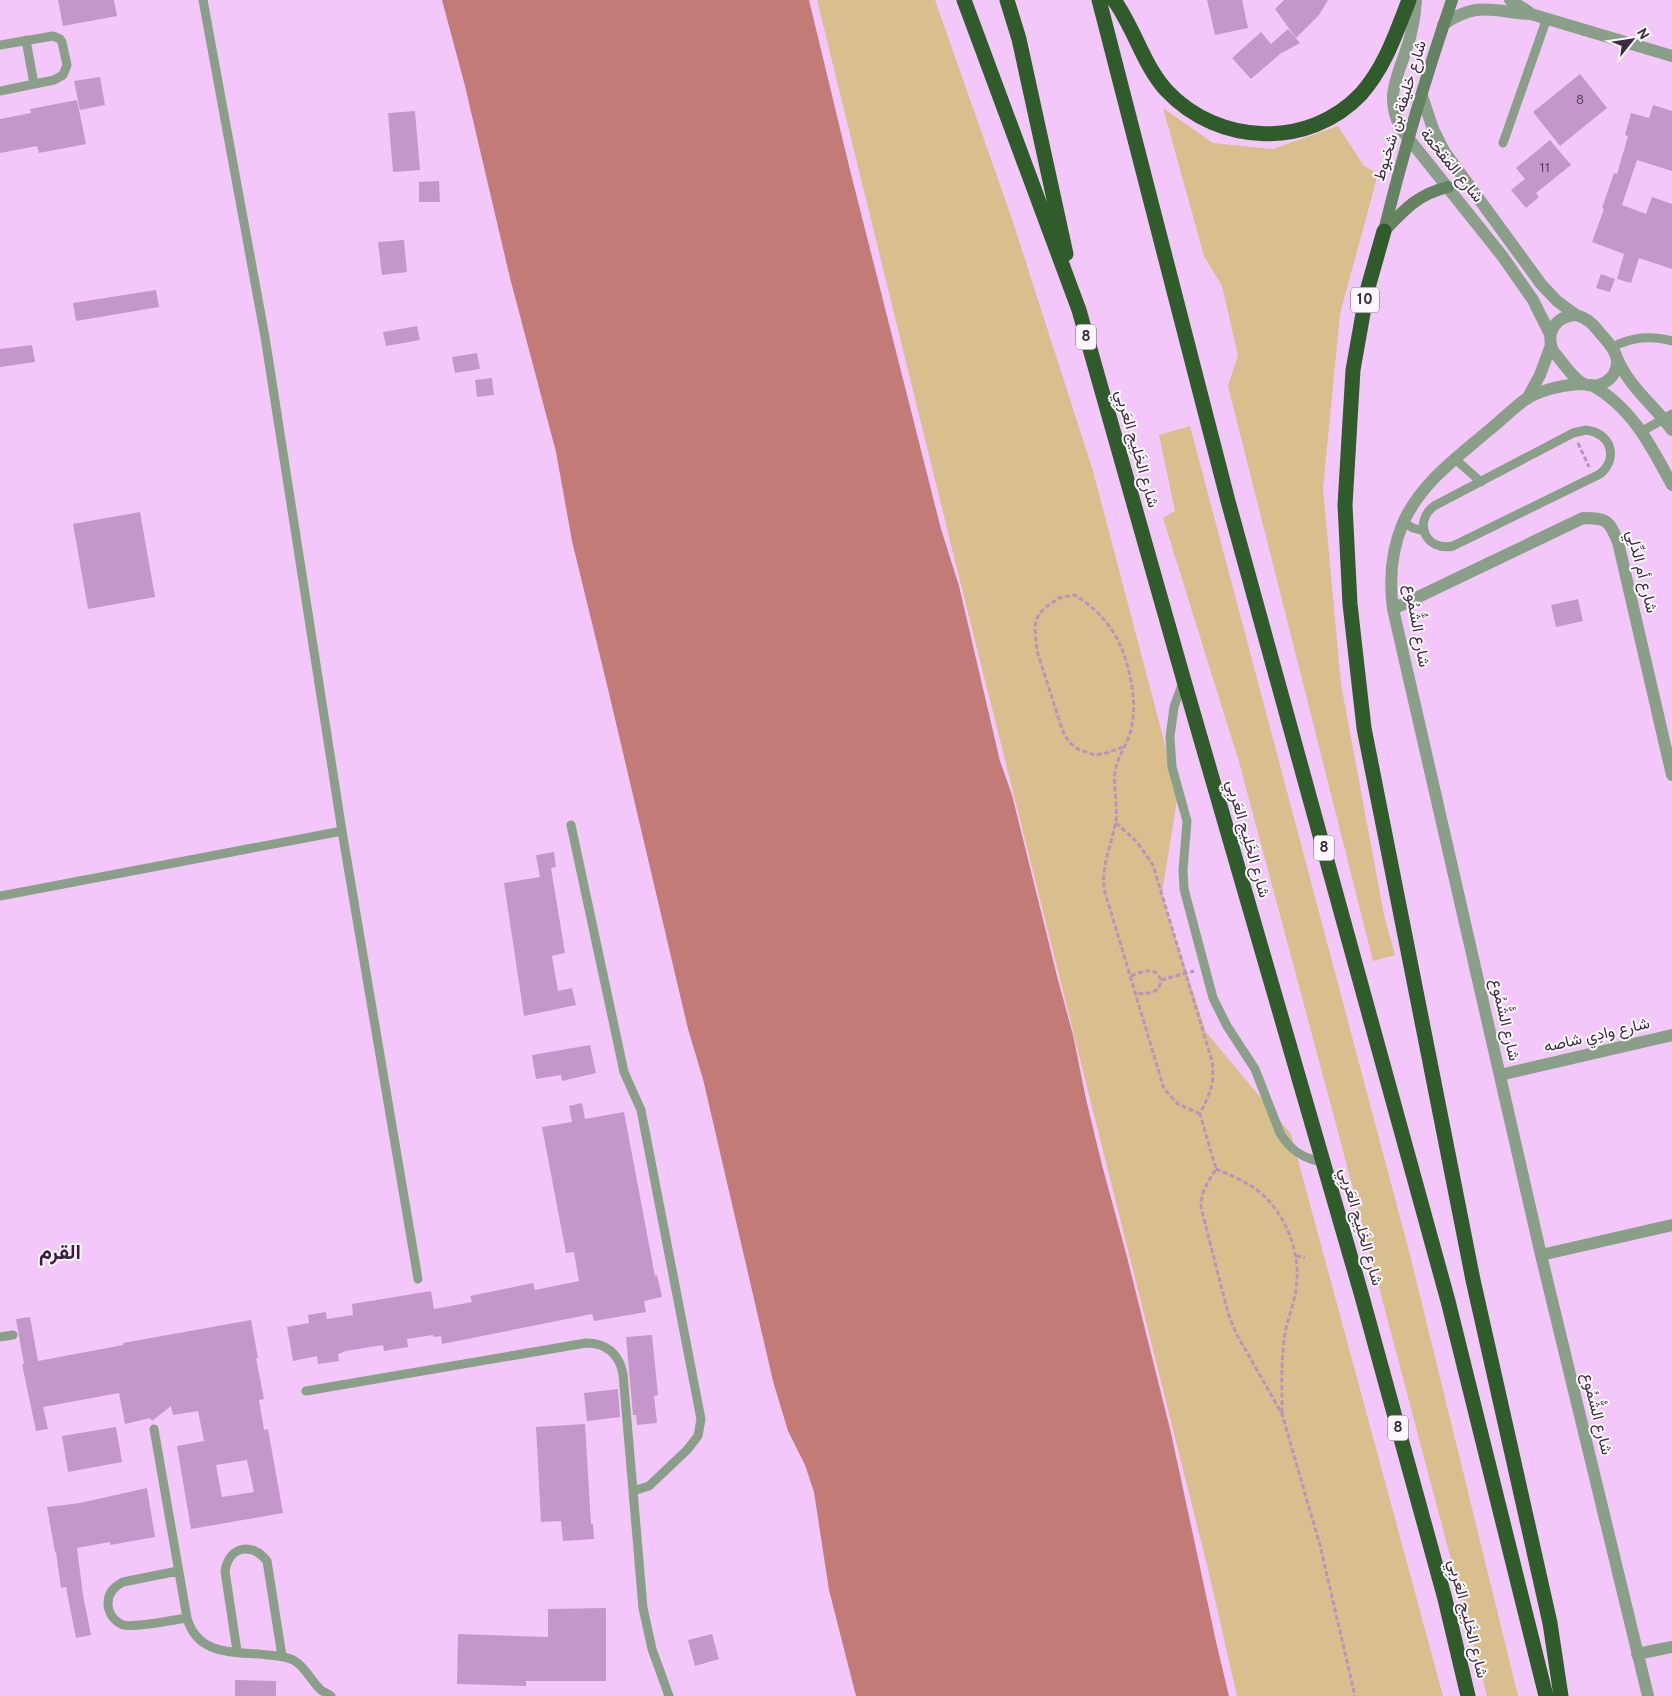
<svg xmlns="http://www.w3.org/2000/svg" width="1672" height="1696" viewBox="0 0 1672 1696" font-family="Overpass,Vazirmatn,sans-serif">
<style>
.green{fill:#d9be8e}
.water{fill:#c37b78}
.building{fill:#c596cb;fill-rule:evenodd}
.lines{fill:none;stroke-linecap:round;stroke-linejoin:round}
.path{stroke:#b995be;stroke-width:3;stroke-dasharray:5 2.5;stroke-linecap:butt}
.lane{stroke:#8a9f88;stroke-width:9}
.street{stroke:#8a9f88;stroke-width:12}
.secondary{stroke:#648361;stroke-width:12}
.highway{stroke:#305c2c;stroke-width:15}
.labels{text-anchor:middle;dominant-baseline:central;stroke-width:4;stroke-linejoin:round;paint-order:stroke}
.number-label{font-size:14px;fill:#5e4662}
.shield{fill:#fdf8fd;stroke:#766878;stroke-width:1}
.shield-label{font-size:15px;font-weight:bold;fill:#3c2b3f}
.street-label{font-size:16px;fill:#3c2b3f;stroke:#fdf8fd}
.district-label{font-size:21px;font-weight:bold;fill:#3e1a43;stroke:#fdf8fd}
</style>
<rect width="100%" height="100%" fill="#f4c7fa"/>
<path class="green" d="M817,0H935L1012,219L1093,471L1178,794L1162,893L1168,914L1206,1032L1291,1134L1443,1696H1237L1208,1569L954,557Z
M1163,108L1213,143L1273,149L1338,126L1364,166L1378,174L1340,314L1323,489L1341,684L1384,915L1395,955L1373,961L1228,386L1238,355L1222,286L1204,256Z
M1190,426L1410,1255L1518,1696H1487L1334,1117L1239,762L1163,518L1175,511L1159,435Z"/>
<path class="water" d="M442,0H809L850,170L941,529L959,586L1000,761L1012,795L1058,980L1073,1035L1086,1099L1102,1165L1127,1257L1171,1433L1217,1646L1229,1696H856L829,1590L814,1492L805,1465L788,1431L773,1381L703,1079L688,1029L608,689L572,541L556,452L510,278L465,86Z"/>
<path class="building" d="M58,0H114L117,16L63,26Z
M1207,0H1242L1248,28L1215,35Z
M1284,0H1328L1319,15L1296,38L1275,9Z
M1288,29L1300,43L1280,54L1251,79L1232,58L1261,32L1271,44Z
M1580,74L1607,108L1560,146L1533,112Z
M100,77L105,105L80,110L74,81Z
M77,100L86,144L39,153L37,146L0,153V119L31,113L30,109Z
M1653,105L1672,111V171L1637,160L1622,205L1646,214L1652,197L1672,204V269L1639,258L1631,283L1617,279L1624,254L1592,242L1604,209L1602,208L1614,173L1617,174L1628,136L1625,135L1631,113L1649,118Z
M415,111L420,170L393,172L388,113Z
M1550,140L1571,165L1536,193L1539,197L1526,208L1511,190L1525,179L1516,168Z
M439,181L440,202H419V182Z
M404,240L407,272L382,275L378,242Z
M1601,274L1615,279L1610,292L1596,288Z
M156,290L159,307L76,321L73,303Z
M417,326L420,340L386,346L383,332Z
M32,345L35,362L0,367V349Z
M477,353L480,369L455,373L452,357Z
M492,378L494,395L477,397L475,380Z
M140,512L155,597L88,609L73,524Z
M1578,599L1583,621L1556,627L1551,605Z
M554,852L556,867L551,868L565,953L552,956L558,991L572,988L576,1005L524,1016L504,883L540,877L536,855Z
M590,1045L596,1073L562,1081L561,1075L536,1079L532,1055Z
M582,1103L585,1119L624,1112L655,1276L657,1275L662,1297L644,1301L646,1312L594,1321L592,1314L442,1344L441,1336L433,1337V1335L407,1339L408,1347L384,1351L383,1345L346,1351L338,1354L339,1361L318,1364L317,1356L293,1361L287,1327L309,1323L308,1315L326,1312L327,1319L353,1315L352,1304L431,1291L434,1309L472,1302L470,1296L533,1283L535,1290L579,1281L574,1252L566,1253L542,1127L572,1122L569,1106Z
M30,1317L38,1361L123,1345V1343L251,1320L258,1358H256L264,1399L259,1400L264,1430L268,1429L283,1513L191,1529L177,1446L204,1441L198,1411L173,1415L171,1406L152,1421L150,1418L125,1424L119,1393L43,1407L48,1429L36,1431L22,1364H24L16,1319ZM247,1460L254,1492L222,1497L216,1465Z
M652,1335L658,1395L654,1396L657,1423L637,1425L636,1415H633L626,1337Z
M618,1389L620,1417L587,1421L584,1393Z
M585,1424L591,1524H593L594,1539L563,1541L561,1521L541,1522L536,1427Z
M116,1427L122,1462L68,1472L62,1436Z
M147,1488L155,1537L110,1545V1542L77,1548L83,1595L91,1635L76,1638L66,1587L61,1588L56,1552H55L47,1507L80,1503Z
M606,1608V1681H526V1686L457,1684L458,1634L548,1637V1609Z
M712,1634L719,1659L695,1666L688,1640Z
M235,1680L276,1681V1696H235Z"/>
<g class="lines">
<path class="path" d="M1578,443L1589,467
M1123,747L1106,753L1095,755L1078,749L1070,743L1065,736L1061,726L1037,651L1035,630L1036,620L1040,613L1046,607L1059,598L1075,595C1109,617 1123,641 1131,681C1134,697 1135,713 1131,730C1127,745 1117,757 1115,772C1113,790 1119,809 1115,826C1110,848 1102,866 1104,889L1164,1089L1178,1104L1200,1114
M1116,823L1137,842L1153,865L1212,1061C1215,1085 1210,1092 1200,1114L1216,1169C1208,1182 1201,1191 1201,1207L1228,1313L1236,1333L1282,1414L1320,1545L1355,1696
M1131,976C1142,972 1155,965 1161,980C1160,994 1148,993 1136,994
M1161,980L1194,971
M1216,1169C1230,1175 1245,1181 1257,1190C1284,1211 1299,1247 1297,1281C1296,1301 1286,1321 1284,1341C1281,1365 1282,1389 1282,1413
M1296,1256L1305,1257"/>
<path class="lane" d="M203,0L265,337L342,831L418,1279
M26,40L34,84
M0,45L53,36L60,39L62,42L67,65L63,75L54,80L0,91
M1503,143L1547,18
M1612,347C1633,337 1650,335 1672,341
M1586,430C1611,433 1619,458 1600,474L1453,546C1427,552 1412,523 1434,506L1573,433Z
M1641,432L1672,414
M1455,459L1481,482
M1403,522L1413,528L1424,531
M1183,682L1174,707L1170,737L1172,767L1187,821L1183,870L1184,889L1213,998L1227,1026L1255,1069L1280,1133C1290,1150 1303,1159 1323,1162
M571,825L624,1072L641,1110L701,1419L698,1436L687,1450L649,1486L633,1491
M0,896L342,831
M0,1337L13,1335
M306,1391L586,1343C606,1343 619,1353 623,1374L643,1608L652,1649L669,1696
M154,1429L187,1618C198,1657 235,1651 268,1655C277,1656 287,1656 295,1661C306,1668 311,1681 321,1690C324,1692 328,1694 331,1696
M178,1571L123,1582C115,1586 108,1593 108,1603C108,1613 114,1621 123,1625C134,1628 173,1620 187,1618
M237,1651L225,1571C229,1547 251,1541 267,1561L282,1656"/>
<path class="street" d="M1416,0C1415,17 1412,34 1406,50C1396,81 1385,97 1401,129L1503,257L1533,300L1550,334
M1510,0L1529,12
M1443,25C1476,0 1494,12 1531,14L1672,56
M1422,96L1433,129L1444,151L1541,284L1557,301L1576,315
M1576,315C1587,318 1593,324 1600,333C1607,341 1615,349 1617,359C1619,380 1595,393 1579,381C1569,373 1561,360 1553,351C1545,332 1556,316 1576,315Z
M1617,358C1629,387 1654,405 1672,430
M1585,384C1566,384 1543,389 1526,399C1513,408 1501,421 1488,431C1456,458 1421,483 1403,523C1391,551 1389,579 1393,609L1541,1255L1648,1696
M1591,385C1631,406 1652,447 1672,485
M1527,399L1540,375L1551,345
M1393,609L1583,518C1607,518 1609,520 1618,542L1672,775
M1500,1075L1672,1035
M1541,1255L1672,1225
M1637,1654L1672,1647"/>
<path class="secondary" d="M1386,229C1406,208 1419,194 1448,187
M1384,231C1403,153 1426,76 1452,0"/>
<path class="highway" d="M964,0L1079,310L1184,681L1361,1293L1445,1599L1468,1696
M1007,0L1019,39L1066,254
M1099,0L1228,501L1448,1301L1546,1696
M1114,0C1135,29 1143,65 1167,91C1219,146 1309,149 1361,94C1385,67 1396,33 1409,0
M1384,231L1367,291L1353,370L1345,505L1350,604L1364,728L1473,1280L1550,1623L1561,1696"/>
</g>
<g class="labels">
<g class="number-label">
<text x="1580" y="100">8</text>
<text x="1545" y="168">11</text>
</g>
<g class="shield">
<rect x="1351" y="287.5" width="28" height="25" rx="4"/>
<rect x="1076" y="324.5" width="20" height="25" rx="4"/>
<rect x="1314" y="835.5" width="20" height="25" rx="4"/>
<rect x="1388" y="1415.5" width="20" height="25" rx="4"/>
</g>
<g class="shield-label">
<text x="1365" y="300">10</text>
<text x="1086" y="337">8</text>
<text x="1324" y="848">8</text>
<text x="1398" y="1428">8</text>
</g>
<g class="street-label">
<text transform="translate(1401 111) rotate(-73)">شارع خليفة بن شخبوط</text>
<text transform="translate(1451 166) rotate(51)">شارع المَقحَمة</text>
<text transform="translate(1136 449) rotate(74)">شارع الخَلِيج العَربِي</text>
<text transform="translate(1641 572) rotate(76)">شارع أم الدِّلِي</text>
<text transform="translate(1416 626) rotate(80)">شارع الشُّمُوع</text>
<text transform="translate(1247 839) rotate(74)">شارع الخَلِيج العَربِي</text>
<text transform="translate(1504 1020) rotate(77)">شارع الشُّمُوع</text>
<text transform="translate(1597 1036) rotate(-13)">شارع وادِي شاصه</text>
<text transform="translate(1360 1227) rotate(74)">شارع الخَلِيج العَربِي</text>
<text transform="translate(1596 1414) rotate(76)">شارع الشُّمُوع</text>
<text transform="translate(1467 1619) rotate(76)">شارع الخَلِيج العَربِي</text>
</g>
<g class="district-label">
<text x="60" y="1253">القرم</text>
</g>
</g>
<g transform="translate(1632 40) rotate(60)" stroke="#fdf8fd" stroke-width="4" paint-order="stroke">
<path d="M0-4L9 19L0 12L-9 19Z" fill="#3c2b3f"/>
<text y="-8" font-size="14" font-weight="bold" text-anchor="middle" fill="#3c2b3f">N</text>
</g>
</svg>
